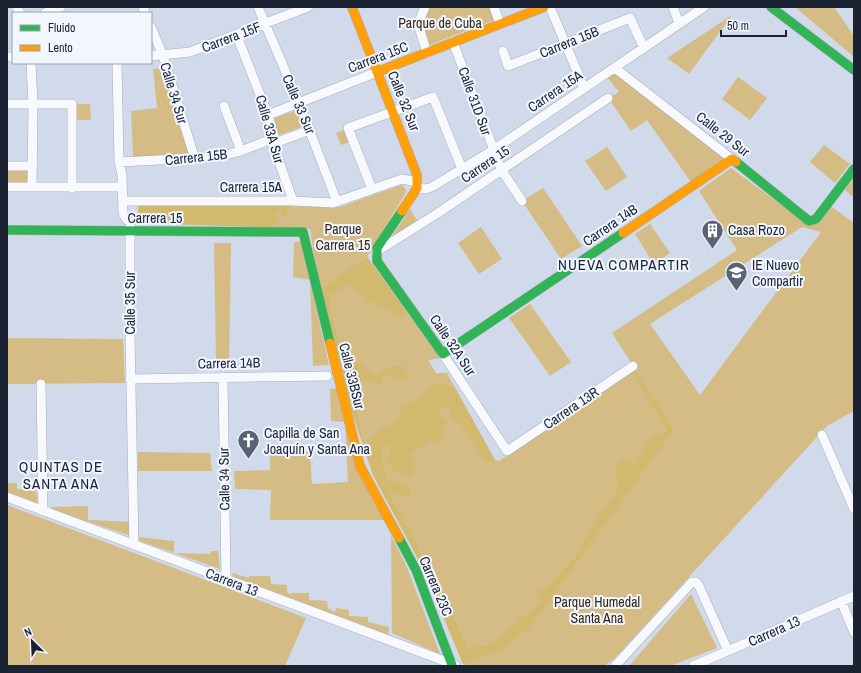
<svg xmlns="http://www.w3.org/2000/svg" width="861" height="673" viewBox="0 0 861 673" font-family="'Archivo Narrow',sans-serif">
<style>
.green{fill:#d5bc85;fill-rule:evenodd}
.forest{fill:#d3b96d}
.lines{fill:none;stroke-linecap:round;stroke-linejoin:round}
.street-casing{stroke:#a5aebd;stroke-width:10}
.fast-casing{stroke:#a5aebd;stroke-width:10}
.slow-casing{stroke:#a5aebd;stroke-width:10}
.street{stroke:#f8f9fc;stroke-width:9}
.fast{stroke:#30b455;stroke-width:9}
.slow{stroke:#ff9f0a;stroke-width:9}
.labels{text-anchor:middle;dominant-baseline:central;stroke-width:4;stroke-linejoin:round;paint-order:stroke}
.park-label{font-size:14px;fill:#332814;stroke:#f1f6ff}
.street-label{font-size:14px;fill:#1b2333;stroke:#f1f6ff}
.poi-label{font-size:14px;fill:#1b2333;stroke:#f1f6ff;text-anchor:start}
.neighbourhood-label{font-size:15px;letter-spacing:1px;fill:#1b2333;stroke:#f1f6ff}
</style>
<rect width="100%" height="100%" fill="#d0daeb"/>
<path class="green" d="M429,7H489L494,20L429,45L421,25Z
M795,7H834L854,36V57Z
M732,15L689,74L667,58Z
M164,68L190,157H133L131,111L157,108L153,69Z
M614,73L727,158L691,182L647,120L631,131L608,98L619,92L607,77Z
M738,77L767,98L750,120L722,99Z
M72,104H90L91,120H72Z
M299,109L305,126L276,136L270,120Z
M348,128L353,141L341,145L336,133Z
M824,145L850,164L835,183L810,162Z
M607,147L627,177L606,191L585,161Z
M28,168V185L7,184V169Z
M731,168L807,224L832,207L854,223V411L827,426L614,659L604,666H471L463,664L424,570L373,475L350,406L319,290L310,229L138,223V204L340,207L401,185L404,187L406,190L405,194L367,257L440,358L428,360L436,373H447L495,460L499,461L635,369L612,333L737,250L699,191ZM802,227L821,232L700,395L650,324Z
M854,178V198L845,190Z
M543,188L582,246L561,259L522,201Z
M410,209L420,225L386,245Z
M650,224L670,253L654,264L635,234Z
M481,227L502,259L479,274L458,243Z
M301,241L329,365L313,366L310,280L293,277L294,242Z
M214,243H231L229,366L216,364Z
M530,304L571,362L550,376L509,318Z
M7,338L123,339L125,383L7,384Z
M339,388L384,520H270L271,490L235,489L234,471L270,470V450L310,452L312,484L348,482L345,422L331,421L330,389Z
M138,452L210,453L212,471H138Z
M7,483H17V489L36,491L38,504L7,493Z
M7,505L306,618L285,666H7Z
M88,506V520L134,522V537L50,509L53,507Z
M391,536L406,565L440,654L392,633Z
M138,537L174,541V553L210,554L211,551H218L220,569L137,540Z
M233,573L249,578V576H270L271,584L287,585V592L291,595V593H309V600L327,601L328,608L335,612L336,608L349,610V616L368,617V622L389,627L388,635L232,576Z
M691,594L717,648L670,666H629Z"/>
<path class="forest" d="M138,204L292,206L283,220L281,211H275L279,222L269,227L138,223Z
M367,257L406,311L401,317L370,302L350,284L331,295L329,303L345,365L362,364L375,376L390,366L403,367L411,379L392,378L386,373L380,384L361,381L352,382L363,446L381,429L390,426L398,418L403,407L419,398L435,383L454,386L495,460L485,463L461,424L451,418V408H440L441,416L448,421L440,434L444,440L440,444L432,439L410,456L416,466L412,475L394,471L386,460L392,448L390,444L381,449C383,462 382,473 391,483L406,484L410,488V497L395,494L386,488L435,579L468,648L492,644L542,601L535,589L547,587L575,557L603,509L616,494L619,481L614,474L620,459L630,462L633,468L651,437L669,430L665,427L636,379L635,369L674,430L529,628L504,648L463,664L424,570L373,475L350,406L319,290Z"/>
<g class="lines">
<defs>
<path id="street" d="M17,7L20,13
M143,7L145,13
M258,7L299,103L337,202
M425,7L418,24L427,53
M494,7L500,24
M550,7L584,88
M673,7L679,23
M45,13L61,7
M151,27L163,56L195,159
M237,36L268,115L274,137L271,139L293,201
M453,42L501,169L522,201
M503,51L508,66L630,18L644,48
M151,56L190,52L308,7
M7,57H13
M31,63L33,104L32,187
M117,63L119,162L122,174L123,213L126,219L130,222V336L134,545
M615,68L732,159
M7,104H72V188
M224,106L241,151
M268,115L377,72
M272,144L310,130
M119,162L218,157L241,151L271,139
M7,166H33
M7,187H122
M417,188L425,189L432,187L493,150L704,7
M372,189L348,128L433,97L462,169
M123,201H293L333,203L402,179L417,182
M376,252L438,213L608,98
M443,354L507,451L633,366
M223,377L226,580
M130,379L327,376
M41,384L43,511
M822,435L854,509
M7,497L455,665
M841,601L854,632
M615,666L692,582H696L699,586L728,651
M693,666L854,596"/>
<path id="fast" d="M771,7L854,70
M736,162L809,221L816,219L854,169
M402,211L377,248V261L443,354L623,233
M7,230L303,232L330,343
M399,538L416,570L452,665"/>
<path id="slow" d="M352,7L417,175V188L402,211
M377,72L544,7
M623,233L732,159L736,162
M330,343L360,466L399,538"/>
</defs>
<use href="#street" class="street-casing"/>
<use href="#fast" class="fast-casing"/>
<use href="#slow" class="slow-casing"/>
<use href="#street" class="street"/>
<use href="#fast" class="fast"/>
<use href="#slow" class="slow"/>
</g>
<defs>
<symbol id="building-pin" viewBox="-11 -11 22 30"><path d="M0 17L-7.5 6A9.5 9.5 0 1 1 7.5 6Z" fill="#5a6373" stroke="#f1f6ff"/><path d="M-4-6H4V6H1V3H-1V6H-4ZM-2.5-4.3h1.7v1.8h-1.7ZM.8-4.3h1.7v1.8H.8ZM-2.5-1h1.7V.8h-1.7ZM.8-1h1.7V.8H.8Z" fill="#fff"/></symbol>
<symbol id="school-pin" viewBox="-11 -11 22 30"><path d="M0 17L-7.5 6A9.5 9.5 0 1 1 7.5 6Z" fill="#5a6373" stroke="#f1f6ff"/><path d="M0-5L7-2L0 1L-7-2ZM-4 1L0 2.5L4 1V4Q0 6-4 4Z" fill="#fff"/></symbol>
<symbol id="church-pin" viewBox="-11 -11 22 30"><path d="M0 17L-7.5 6A9.5 9.5 0 1 1 7.5 6Z" fill="#5a6373" stroke="#f1f6ff"/><path d="M-1.2-6h2.4v3.5h3.3v2.4h-3.3V6h-2.4V-.1h-3.3v-2.4h3.3Z" fill="#fff"/></symbol>
</defs>
<g fill-rule="evenodd">
<use href="#building-pin" x="700" y="218" width="25" height="34"/>
<use href="#school-pin" x="724" y="260" width="25" height="34"/>
<use href="#church-pin" x="236" y="428" width="25" height="34"/>
</g>
<g class="labels">
<g class="park-label">
<text x="440" y="23">Parque de Cuba</text>
<text x="343" y="229">Parque<tspan x="343" dy="16">Carrera 15</tspan></text>
<text x="597" y="602">Parque Humedal<tspan x="597" dy="16">Santa Ana</tspan></text>
</g>
<g class="street-label">
<text transform="translate(231 37) rotate(-21)">Carrera 15F</text>
<text transform="translate(569 42) rotate(-22)">Carrera 15B</text>
<text transform="translate(378 57) rotate(-21)">Carrera 15C</text>
<text transform="translate(555 91) rotate(-34)">Carrera 15A</text>
<text transform="translate(174 93) rotate(73)">Calle 34 Sur</text>
<text transform="translate(404 101) rotate(68)">Calle 32 Sur</text>
<text transform="translate(475 101) rotate(70)">Calle 31D Sur</text>
<text transform="translate(299 104) rotate(67)">Calle 33 Sur</text>
<text transform="translate(270 129) rotate(74)">Calle 33A Sur</text>
<text transform="translate(723 134) rotate(38)">Calle 29 Sur</text>
<text transform="translate(196 157) rotate(-6)">Carrera 15B</text>
<text transform="translate(485 164) rotate(-34)">Carrera 15</text>
<text x="251" y="187">Carrera 15A</text>
<text x="155" y="218">Carrera 15</text>
<text transform="translate(610 225) rotate(-34)">Carrera 14B</text>
<text transform="translate(130 303) rotate(-90)">Calle 35 Sur</text>
<text transform="translate(453 345) rotate(56)">Calle 32A Sur</text>
<text transform="translate(229 363) rotate(-1)">Carrera 14B</text>
<text transform="translate(352 376) rotate(76)">Calle 33BSur</text>
<text transform="translate(571 408) rotate(-34)">Carrera 13R</text>
<text transform="translate(224 479) rotate(-91)">Calle 34 Sur</text>
<text transform="translate(232 582) rotate(21)">Carrera 13</text>
<text transform="translate(436 586) rotate(67)">Carrera 23C</text>
<text transform="translate(774 631) rotate(-24)">Carrera 13</text>
</g>
<g class="poi-label">
<text x="728" y="230">Casa Rozo</text>
<text x="752" y="265">IE Nuevo<tspan x="752" dy="16">Compartir</tspan></text>
<text x="264" y="433">Capilla de San<tspan x="264" dy="16">Joaquín y Santa Ana</tspan></text>
</g>
<g class="neighbourhood-label">
<text x="624" y="264">NUEVA COMPARTIR</text>
<text x="61" y="466">QUINTAS DE<tspan x="61" dy="17">SANTA ANA</tspan></text>
</g>
</g>
<rect width="861" height="673" fill="none" stroke="#1b2333" stroke-width="16"/>
<rect x="12" y="12" width="140" height="52" fill="#f1f6ff" stroke="#9ba2ad"/>
<rect x="20" y="25" width="20" height="6" fill="#30b455" stroke="#9ba2ad"/>
<text x="48" y="32" font-size="12" fill="#1b2333">Fluido</text>
<rect x="20" y="45" width="20" height="6" fill="#ff9f0a" stroke="#9ba2ad"/>
<text x="48" y="52" font-size="12" fill="#1b2333">Lento</text>
<g transform="translate(32 641) rotate(336)" stroke="#f1f6ff" stroke-width="3" paint-order="stroke">
<path d="M0-3L7 15L0 10L-7 15Z" fill="#1b2333"/>
<text y="-6" font-size="11" font-weight="bold" text-anchor="middle" fill="#1b2333">N</text>
</g>
<path d="M721 30v6h65v-6" fill="none" stroke="#1b2333" stroke-width="2"/>
<text x="727" y="30" font-size="12" fill="#1b2333" stroke="#f1f6ff" stroke-width="3" paint-order="stroke">50 m</text>
</svg>
